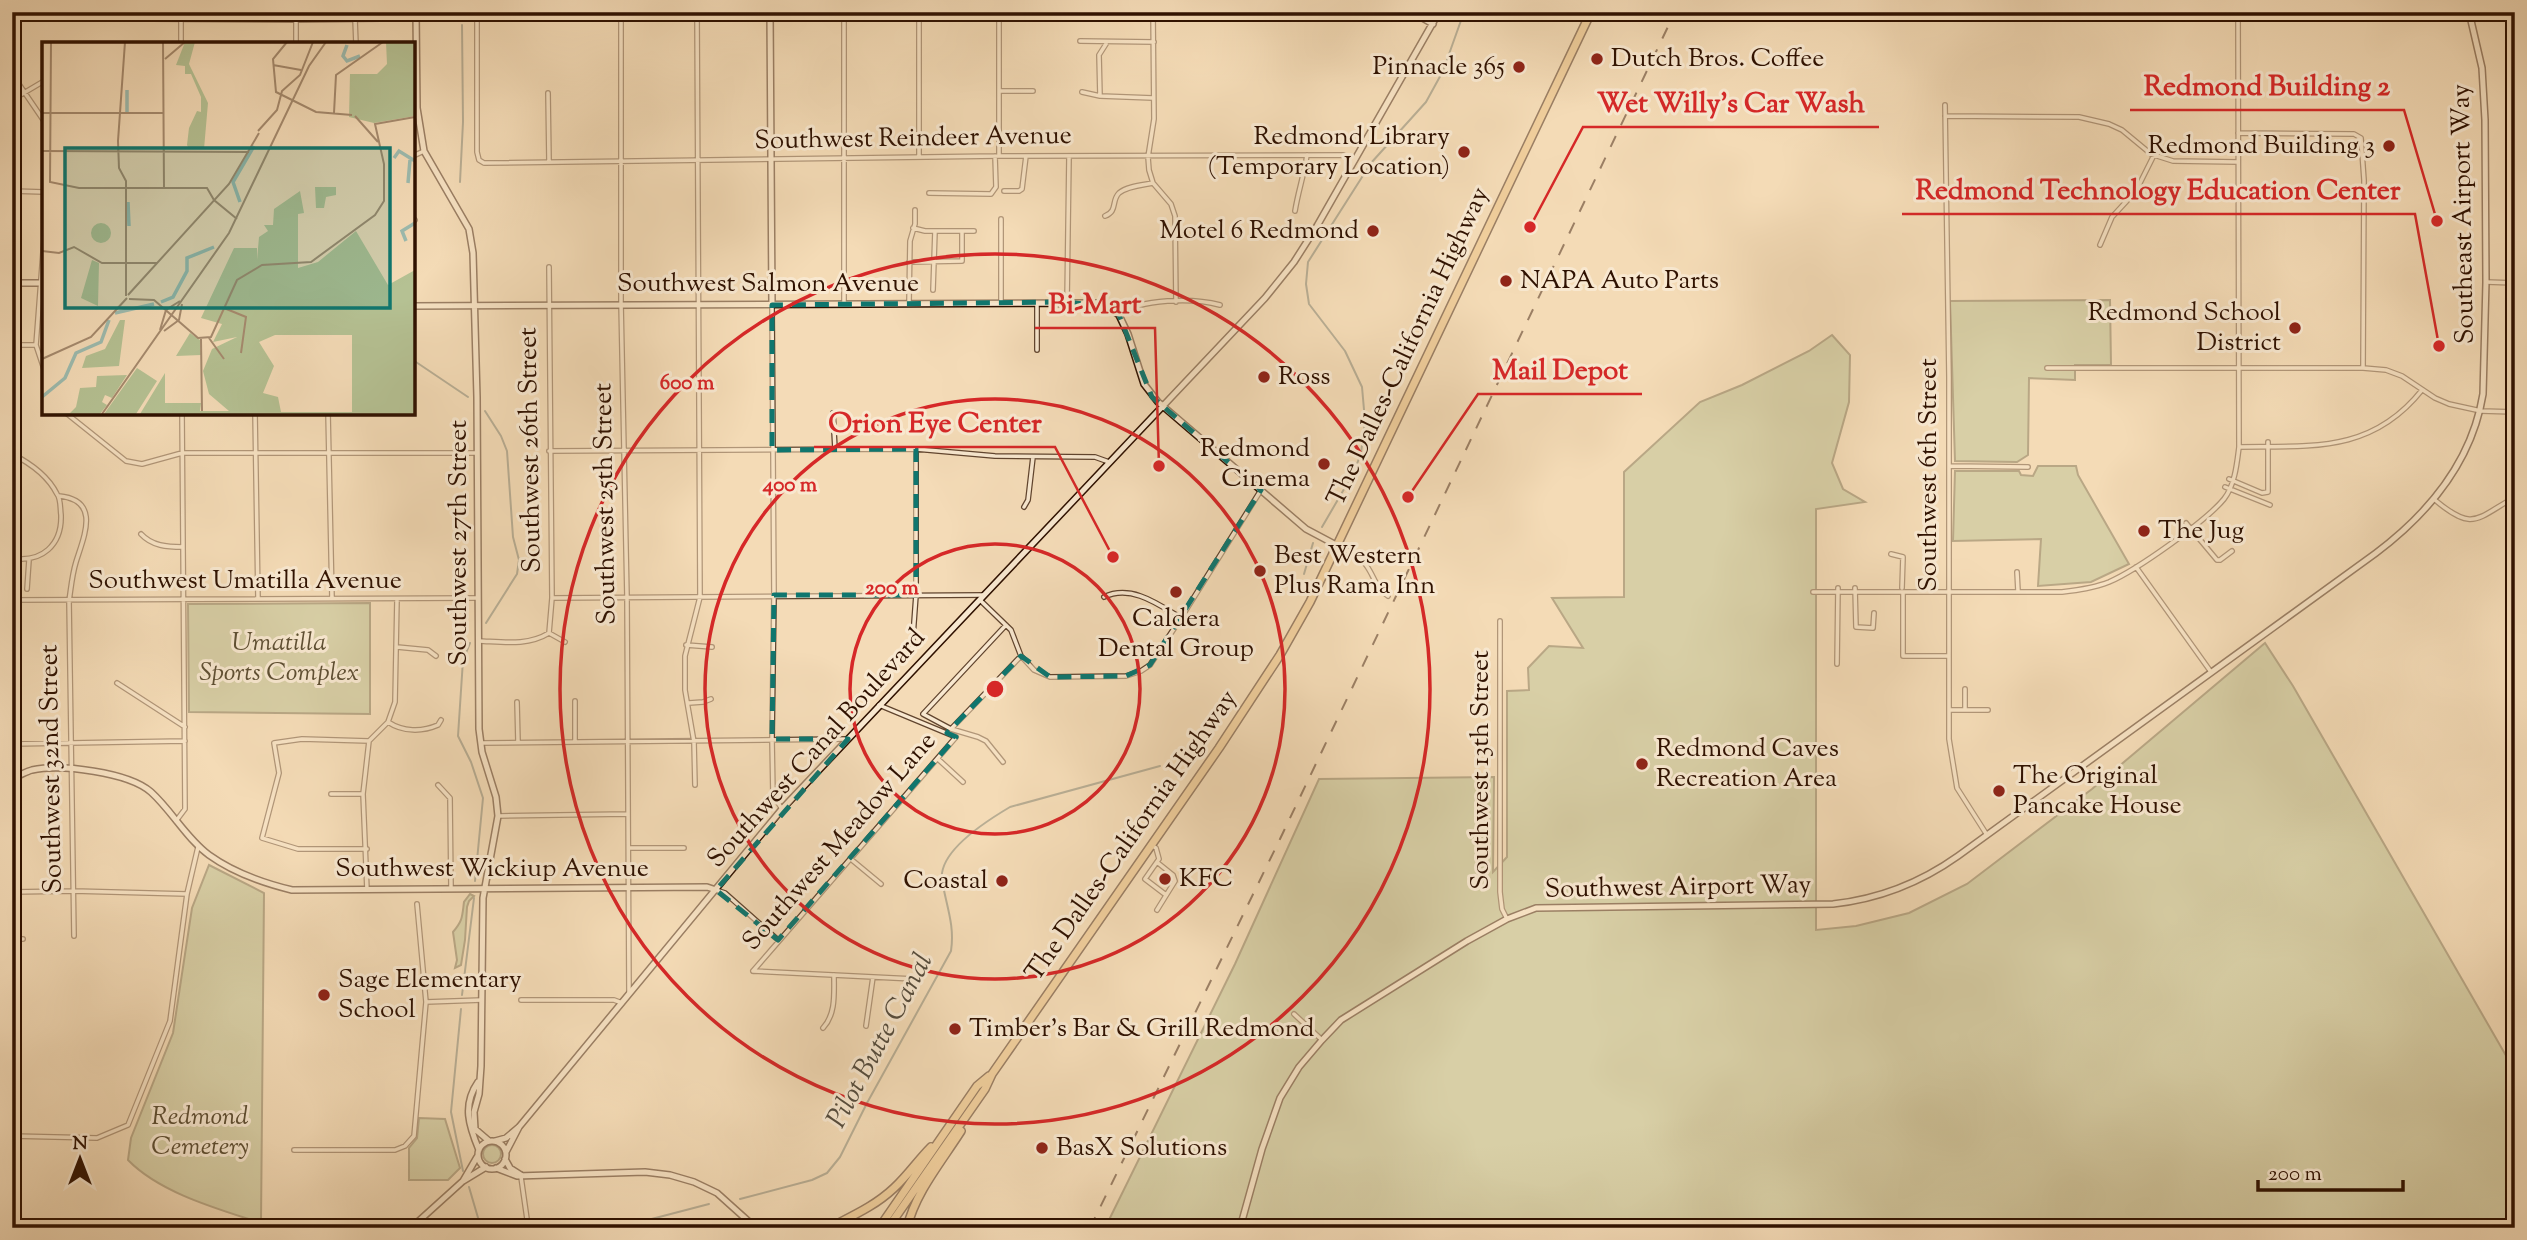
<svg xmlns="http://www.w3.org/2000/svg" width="2527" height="1240" viewBox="0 0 2527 1240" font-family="'Sorts Mill Goudy',serif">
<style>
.green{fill:#b5c193;stroke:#72694a;stroke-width:2}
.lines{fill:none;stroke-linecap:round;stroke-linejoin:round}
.stream{stroke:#707769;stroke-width:2}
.street-casing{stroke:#60442e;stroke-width:6}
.secondary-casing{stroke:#2f1100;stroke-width:8}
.highway-casing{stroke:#2f1100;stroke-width:10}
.street{stroke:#f8e8d0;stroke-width:3.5}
.secondary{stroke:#f8e8d0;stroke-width:5}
.highway{stroke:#eabe7c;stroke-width:7}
.rail{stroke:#2f1100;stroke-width:2;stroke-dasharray:12 12;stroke-linecap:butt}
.marked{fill:none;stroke:#0f766e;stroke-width:5;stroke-dasharray:14 9;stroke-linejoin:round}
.ring{fill:none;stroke:#d62828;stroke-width:3.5}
.poi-dot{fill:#8f2418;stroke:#f8e8d0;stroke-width:2.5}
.labels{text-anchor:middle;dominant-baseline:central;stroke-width:6;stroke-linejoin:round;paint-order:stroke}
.poi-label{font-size:26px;fill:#2f1100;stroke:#f8e8d0;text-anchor:start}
.street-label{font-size:26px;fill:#2f1100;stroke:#f8e8d0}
.park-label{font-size:26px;font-style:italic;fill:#5e4f33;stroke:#f8e8d0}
.water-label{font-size:28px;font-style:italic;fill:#554c3d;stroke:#f8e8d0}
.inset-river{fill:none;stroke:#9cbbaf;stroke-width:3.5}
.inset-road{fill:none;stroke:#a58a6e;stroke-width:2}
.view{fill:#0f766e;fill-opacity:0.15;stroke:#0f766e;stroke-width:3.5}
.inset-edge{fill:none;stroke:#2f1100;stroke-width:3.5}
.centre{fill:#d62828;stroke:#f8e8d0;stroke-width:3.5}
.ring-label{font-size:21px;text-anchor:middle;font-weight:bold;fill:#d62828;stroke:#f8e8d0;stroke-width:6;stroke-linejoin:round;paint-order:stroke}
.leader{fill:none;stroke:#d62828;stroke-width:2.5}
.callout-dot{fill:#d62828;stroke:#f8e8d0;stroke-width:2.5}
.callout-label{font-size:28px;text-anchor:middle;font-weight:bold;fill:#d62828;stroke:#f8e8d0;stroke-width:6;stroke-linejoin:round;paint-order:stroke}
</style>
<rect width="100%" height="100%" fill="#f4dbb7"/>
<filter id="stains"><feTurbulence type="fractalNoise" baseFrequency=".00286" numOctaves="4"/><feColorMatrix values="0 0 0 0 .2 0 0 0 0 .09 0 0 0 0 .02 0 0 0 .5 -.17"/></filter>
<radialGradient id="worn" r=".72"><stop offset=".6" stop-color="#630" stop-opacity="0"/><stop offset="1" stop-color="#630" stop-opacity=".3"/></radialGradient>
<path class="green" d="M2110,300L2111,365H2075V380L2029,378L2028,455L2017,462L1955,461L1950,301Z
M1832,335L1850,355L1849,402L1832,463L1843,489L1865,502L1816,509V930L1856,926L1909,913L1967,884L2092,789L2265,643L2293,686L2512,1066L2515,1065V1228H1105L1235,964L1319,779L1494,777L1493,872L1507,857V691L1529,690L1528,668L1549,646L1583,648L1552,598L1624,597V472L1700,402L1742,385L1809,351Z
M2038,466H2076L2078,475L2129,564L2091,582L2038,586L2041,539L1953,541L1955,471H2019L2021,475L2033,476Z
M370,603V714L189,712L188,604Z
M209,865L264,893L261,1223C218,1209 160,1193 128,1160L131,1138L173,1033L192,908Z
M470,894L474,896L469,901L467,907L465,940L461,965L455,968L457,960L453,932C463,920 462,917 464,902Z
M419,1118L445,1119L460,1168L448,1180H409V1148L417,1138Z
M483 1154a9 9 0 1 1 18 0a9 9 0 1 1-18 0Z"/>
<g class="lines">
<path class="stream" d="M460,182L463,122L462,25
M413,360L468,397
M485,411L501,436L507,451L513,537L519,560L517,574L486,623
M1322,527L1354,472L1361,453L1365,421L1362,387L1345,351L1309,304L1306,284L1308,262L1371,163L1426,102L1443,71L1464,12
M1304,574L1313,543
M470,643L463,660L458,736L471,762L483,798L475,881
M462,995L474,898
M461,1009L451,1112L463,1171
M469,1187L481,1228
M740,1199L812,1180L827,1173L840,1157L867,1103L951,951C955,925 946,905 942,880C938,851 988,820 1010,807L1160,766
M617,1228L709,1204"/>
<defs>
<path id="street" d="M477,12V152L479,160L484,163L999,156L1343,155L1355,160
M621,12V303L627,597L629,993
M919,12V157
M999,12V156
M1153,12L1154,119L1148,157L1149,170L1153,183L1171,204L1175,216L1176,302
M844,14V302
M296,19V44
M355,19L356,44
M1080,41L1154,42
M181,44V12
M12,74L44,121
M999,91H1033
M1082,92L1100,96L1153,98
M548,93L549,161
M1100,96L1099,55L1106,44
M12,100L44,81
M1945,105L1949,377V739L1957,788L1987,835
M1945,116L2079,117L2109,124L2122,130L2151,154L2173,161L2238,162
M2238,133L2354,134L2361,138L2364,180L2363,368
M413,156L424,151
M12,191L44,192
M1004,191H1019L1022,189L1026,156
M929,193L991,194L996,187L995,156
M1295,211C1298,192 1304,175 1307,155
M1105,216C1118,211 1111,201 1119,193C1127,186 1143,185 1153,183
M1001,219V301
M413,221L415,220
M913,228L925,231H974
M44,239L36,345L44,369
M2100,245L2112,217L2136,191L2154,155
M909,262L962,261V231
M549,267L552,598L549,633
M2486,282L2515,283
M933,290L935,231
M909,302L910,241L915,224V210
M1067,302L1069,157
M1037,304V350
M772,306L774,595L772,739L773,795L782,809
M1119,315C1140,298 1194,298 1220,305
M2515,315L2512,326L2515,339
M12,348L21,345H36
M2047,368H2363L2386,370L2402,376L2435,398L2449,404L2481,411L2515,412
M66,413L126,461L142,464L182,453H477
M255,413L258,599
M328,413L332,598
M833,413L835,449
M2239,447C2312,446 2372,453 2422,390
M549,451L916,449L995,456L1095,457L1109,462
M12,454C30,463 48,476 57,494C61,499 60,508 61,515C62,545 42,563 12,558
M1950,466L2028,467
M2229,479L2262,493L2268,492V442
M2225,487L2270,505
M59,496C101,500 84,536 76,562C72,575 71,588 69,601L74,936
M2435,500C2473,532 2476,519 2515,497
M1024,507L1028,500L1033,457
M2186,523L2217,560H2220L2232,551
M141,534C152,546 167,547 183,547
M1338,546C1349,551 1359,555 1366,565C1375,577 1375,588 1388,596
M1891,554L1903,557L1902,588
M2136,567L2211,672
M2017,572L2018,591
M1855,588L1856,627L1873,628L1874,613
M27,589L29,560
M1813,592H2062C2078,590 2094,588 2109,582C2137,570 2206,521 2224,499C2235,485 2237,463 2239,447L2238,12
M1903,592V656H1949
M1104,597C1131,584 1158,604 1181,618
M552,598L984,595
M980,600L1011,630L1021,656L1034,670L1050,677L1126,676L1141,671L1150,665L1181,618L1261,490
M12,609V600L478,598
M1500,621V892L1502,909L1507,919
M479,641C503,642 528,646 549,633L565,642
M686,645L712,647
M397,647L428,650L436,656
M912,650L916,595V449
M1837,664L1838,588
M117,683L185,727
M575,701V741
M517,702L518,742
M689,703L703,702L711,699
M1965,709V689
M1949,710H1988
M388,722C403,732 422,732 438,725L441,720
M951,729L1021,656
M481,743L848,739
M12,744L185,741
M938,759L963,782
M1003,762L986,741L978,737L951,729L923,714L1006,625
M438,785L450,798L451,888
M695,785L694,742L685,690V656L700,597L697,13
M331,794H363
M498,816L628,814
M176,821L185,809L182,413
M1151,845L1156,848L1159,859L1145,879L1166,895
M630,848H684
M12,849V892
M367,849H298L262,838L279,773L274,743L302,739L369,741
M852,860L881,884
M367,890L363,794L369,741L388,722L395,702L397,599
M716,890L725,893L778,940
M12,892L73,891L187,894
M1157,910L1175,881L1173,875L1158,863
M12,939H23
M753,971L956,737L879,705
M753,971L914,979
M521,1000H614L622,1003
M426,1002L482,1000
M1294,1014L1322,1040
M866,1026L873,977
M823,1028C836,1014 834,994 834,975
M12,1136L97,1138L128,1125L170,1021L187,894L198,847
M294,1150H395L405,1146L414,1136L426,1002L417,904
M521,1177L528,1226
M114,1228H123
M216,1228L217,1223
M734,1228L744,1217"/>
<path id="secondary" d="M416,12L417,108L424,151L469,229L473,253L477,397L479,729L482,752L496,797L498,816L483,898L481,1066L479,1094L474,1112L475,1129L489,1141
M770,12L772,305
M1412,12L1433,24
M12,17L296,19L889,12
M12,283H44
M413,306L1097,303L1104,305L1119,315L1128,334L1144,384L1158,402L1306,529L1338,546
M12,778C19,776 25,772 32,770C61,764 128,772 151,792C172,811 186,838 209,855C234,873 263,883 292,890L707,887L716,890
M478,1082C462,1105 469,1126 479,1150
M495,1141L506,1138L519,1127L782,809L1265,298L1294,262L1317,226L1439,12
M478 1155a14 14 0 1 1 28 0a14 14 0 1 1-28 0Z
M506,1152L519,1127
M505,1159L510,1168L521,1175
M496,1168L517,1176L645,1172L670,1175L694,1182L717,1193L756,1228
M463,1181L477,1157
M411,1228L463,1181L486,1167
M1240,1228L1262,1149L1280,1098L1299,1067L1322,1040L1341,1020L1467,941L1507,919L1536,908L1833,904C1879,899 1920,883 1958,856L2376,553C2429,513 2472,462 2483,394L2486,282L2485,120L2482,68L2469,12"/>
<path id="highway" d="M829,1228C852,1216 875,1206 894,1188C908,1175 918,1160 931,1147
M879,1228L977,1086L989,1076
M888,1228L985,1089L992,1074L1219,748L1280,655L1310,602L1591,12
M907,1228C915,1193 942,1161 961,1131"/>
</defs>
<use href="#street" class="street-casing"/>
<use href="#secondary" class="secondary-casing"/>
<use href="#highway" class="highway-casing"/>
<use href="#street" class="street"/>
<use href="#secondary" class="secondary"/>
<use href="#highway" class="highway"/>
<path class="rail" d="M1090,1228L1280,839L1675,12"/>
</g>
<path d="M0 0H2527V1240H0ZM1067,302L1109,307L1119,315L1152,397L1261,490L1150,665L1126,676L1050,677L1021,656L947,733L956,737L778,940L716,890L848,739H772L774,595H916V449L772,450V305Z" fill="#f4dbb7" fill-opacity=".55" fill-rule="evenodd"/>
<path class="marked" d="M1067,302L1109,307L1119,315L1152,397L1261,490L1150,665L1126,676L1050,677L1021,656L947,733L956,737L778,940L716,890L848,739H772L774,595H916V449L772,450V305Z"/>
<g class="ring">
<circle cx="995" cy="689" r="145"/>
<circle cx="995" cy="689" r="290"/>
<circle cx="995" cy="689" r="435"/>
</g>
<g class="poi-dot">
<circle cx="1597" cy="59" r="7"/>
<circle cx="1519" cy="67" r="7"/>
<circle cx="2389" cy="146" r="7"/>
<circle cx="1464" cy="152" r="7"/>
<circle cx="1373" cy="231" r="7"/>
<circle cx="1506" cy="281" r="7"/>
<circle cx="2295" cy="328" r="7"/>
<circle cx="1264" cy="377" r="7"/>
<circle cx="1324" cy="464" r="7"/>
<circle cx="2144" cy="531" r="7"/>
<circle cx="1260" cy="571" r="7"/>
<circle cx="1176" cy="592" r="7"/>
<circle cx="1642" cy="764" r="7"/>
<circle cx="1999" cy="791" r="7"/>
<circle cx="1165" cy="879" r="7"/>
<circle cx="1002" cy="881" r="7"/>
<circle cx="324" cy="995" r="7"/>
<circle cx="955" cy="1029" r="7"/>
<circle cx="1042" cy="1148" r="7"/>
</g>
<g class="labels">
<g class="poi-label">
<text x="1611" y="59">Dutch Bros. Coffee</text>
<text x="1505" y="67" text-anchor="end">Pinnacle 365</text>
<text x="1450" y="137" text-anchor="end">Redmond Library<tspan x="1450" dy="30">(Temporary Location)</tspan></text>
<text x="2375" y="146" text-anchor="end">Redmond Building 3</text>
<text x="1359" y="231" text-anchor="end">Motel 6 Redmond</text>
<text x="1520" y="281">NAPA Auto Parts</text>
<text x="2281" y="313" text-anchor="end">Redmond School<tspan x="2281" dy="30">District</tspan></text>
<text x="1278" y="377">Ross</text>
<text x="1310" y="449" text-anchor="end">Redmond<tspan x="1310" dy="30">Cinema</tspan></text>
<text x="2158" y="531">The Jug</text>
<text x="1274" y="556">Best Western<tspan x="1274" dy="30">Plus Rama Inn</tspan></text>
<text x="1176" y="619" text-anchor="middle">Caldera<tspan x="1176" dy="30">Dental Group</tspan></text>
<text x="1656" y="749">Redmond Caves<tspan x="1656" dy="30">Recreation Area</tspan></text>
<text x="2013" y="776">The Original<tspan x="2013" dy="30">Pancake House</tspan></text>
<text x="1179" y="879">KFC</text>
<text x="988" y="881" text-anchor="end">Coastal</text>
<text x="338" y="980">Sage Elementary<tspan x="338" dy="30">School</tspan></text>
<text x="969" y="1029">Timber's Bar &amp; Grill Redmond</text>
<text x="1056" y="1148">BasX Solutions</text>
</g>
<g class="street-label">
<text transform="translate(913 139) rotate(-1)">Southwest Reindeer Avenue</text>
<text transform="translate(2464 214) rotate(-91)">Southeast Airport Way</text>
<text x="768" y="284">Southwest Salmon Avenue</text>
<text transform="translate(1409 347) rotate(-65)">The Dalles-California Highway</text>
<text transform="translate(531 450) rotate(-91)">Southwest 26th Street</text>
<text transform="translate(1929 475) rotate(-90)">Southwest 6th Street</text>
<text transform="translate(606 504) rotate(-91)">Southwest 25th Street</text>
<text transform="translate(459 543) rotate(-90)">Southwest 27th Street</text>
<text x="245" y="581">Southwest Umatilla Avenue</text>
<text transform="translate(817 749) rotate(-48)">Southwest Canal Boulevard</text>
<text transform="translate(52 769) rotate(-91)">Southwest 32nd Street</text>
<text transform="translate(1481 770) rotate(-90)">Southwest 13th Street</text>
<text transform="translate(1132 836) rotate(-55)">The Dalles-California Highway</text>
<text transform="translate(840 842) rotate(-49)">Southwest Meadow Lane</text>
<text x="492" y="869">Southwest Wickiup Avenue</text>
<text transform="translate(1678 888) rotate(-1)">Southwest Airport Way</text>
</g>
<g class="park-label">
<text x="279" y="643">Umatilla<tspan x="279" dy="30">Sports Complex</tspan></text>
<text x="200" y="1117">Redmond<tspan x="200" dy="30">Cemetery</tspan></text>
</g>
<g class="water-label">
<text transform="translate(881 1041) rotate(-62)">Pilot Butte Canal</text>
</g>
</g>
<g transform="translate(42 42)">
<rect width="373" height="373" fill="#f4dbb7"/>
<path d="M143,0H153L147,22L166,61L162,107H147L145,103L147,86L155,69L159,70V55L149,32H143V24L134,23ZM344,0H373V74L332,81L307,75L308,32H335L345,22ZM273,145H294V153L284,155L282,166H274ZM258,149L262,171L256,172V226L276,220L314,189L346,243L373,228V372H98L123,331V361H159L158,369H187L167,352L161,329L170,307L195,295L171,300L180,282L159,276L192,206H215V218L217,195L226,189L222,183H231L232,167ZM233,293H310V370H239L236,355L221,351L232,324L217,300ZM49 191a10 10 0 1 1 20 0a10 10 0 1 1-20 0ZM50,218L57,221L56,264L39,256ZM78,278H83L77,324L40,326L44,314L63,307ZM148,291L158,298L159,313L134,314ZM95,326L115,339L94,372H62ZM85,333L70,356L63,353L60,360L65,363L58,372H0L28,371L34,365L38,346L54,345L55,334Z" fill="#b5c193" fill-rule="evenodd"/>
<path class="inset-river" d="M305,3L301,14L305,19L318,14M85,71V48M352,116L357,109L373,119M366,141L368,118M86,160L87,184M198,160L191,140L212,104M364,199L360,189L373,181M119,260L131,255L145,229V216L172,205M73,271L112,262M0,355L23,336L34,311L59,300L67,278"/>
<path class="inset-road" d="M9,0L8,140L37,146H84M83,0L76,99L77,126L84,139V254M121,0L122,146M245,0L231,17L234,50L274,70L310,73M123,17L143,0M231,23L259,28M0,71H121M292,71L294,33L341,0M313,74L336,100M216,89L235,68L240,49L258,33L271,0M0,109L207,110M84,146H165L172,158L195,177M0,209L17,211L32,205L60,221H115M86,253L187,142L217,91M87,257L112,258L156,296L169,295L195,238L220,223L269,220L333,173L342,159V122L333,82L373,75M182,266L204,275L199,311M118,288L124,268L138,259M122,289L137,278L140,262M167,296L182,317M159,297L160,369M0,317L49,295L85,256M60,372L187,191L267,24L284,0"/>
<path class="view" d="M23,106H348V266H23Z"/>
<rect width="373" height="373" class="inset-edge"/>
</g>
<circle cx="995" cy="689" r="10" class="centre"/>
<g class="ring-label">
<text x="687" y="389">600 m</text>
<text x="790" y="491">400 m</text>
<text x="892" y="594">200 m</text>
</g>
<path class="leader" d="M2437 221L2404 110H2130M1530 227L1583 127H1879M2439 346L2415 214H1902M1159 466L1155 328H1035M1408 497L1478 394H1642M1113 557L1055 447H814"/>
<g class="callout-dot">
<circle cx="2437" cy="221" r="7"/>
<circle cx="1530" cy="227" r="7"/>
<circle cx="2439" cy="346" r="7"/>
<circle cx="1159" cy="466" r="7"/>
<circle cx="1408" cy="497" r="7"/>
<circle cx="1113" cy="557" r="7"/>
</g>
<g class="callout-label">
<text x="2267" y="95">Redmond Building 2</text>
<text x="1731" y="112">Wet Willy's Car Wash</text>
<text x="2158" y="199">Redmond Technology Education Center</text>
<text x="1095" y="313">Bi-Mart</text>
<text x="1560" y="379">Mail Depot</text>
<text x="935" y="432">Orion Eye Center</text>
</g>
<rect width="2527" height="1240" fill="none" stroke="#f4dbb7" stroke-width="42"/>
<rect x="14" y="14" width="2499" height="1212" fill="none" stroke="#2f1100" stroke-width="3.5"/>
<rect x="21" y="21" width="2485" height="1198" fill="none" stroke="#2f1100" stroke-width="2"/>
<g transform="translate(80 1159)" stroke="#f8e8d0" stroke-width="5" paint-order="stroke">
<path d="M0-5L12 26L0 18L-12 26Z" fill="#2f1100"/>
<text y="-10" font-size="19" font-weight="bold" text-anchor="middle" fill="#2f1100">N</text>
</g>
<path d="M2258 1180v10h145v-10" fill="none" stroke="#2f1100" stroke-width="3.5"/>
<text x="2268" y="1180" font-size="21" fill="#2f1100" stroke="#f8e8d0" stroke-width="5" paint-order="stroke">200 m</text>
<rect width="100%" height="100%" filter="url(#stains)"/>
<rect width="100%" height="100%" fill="url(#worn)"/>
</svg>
